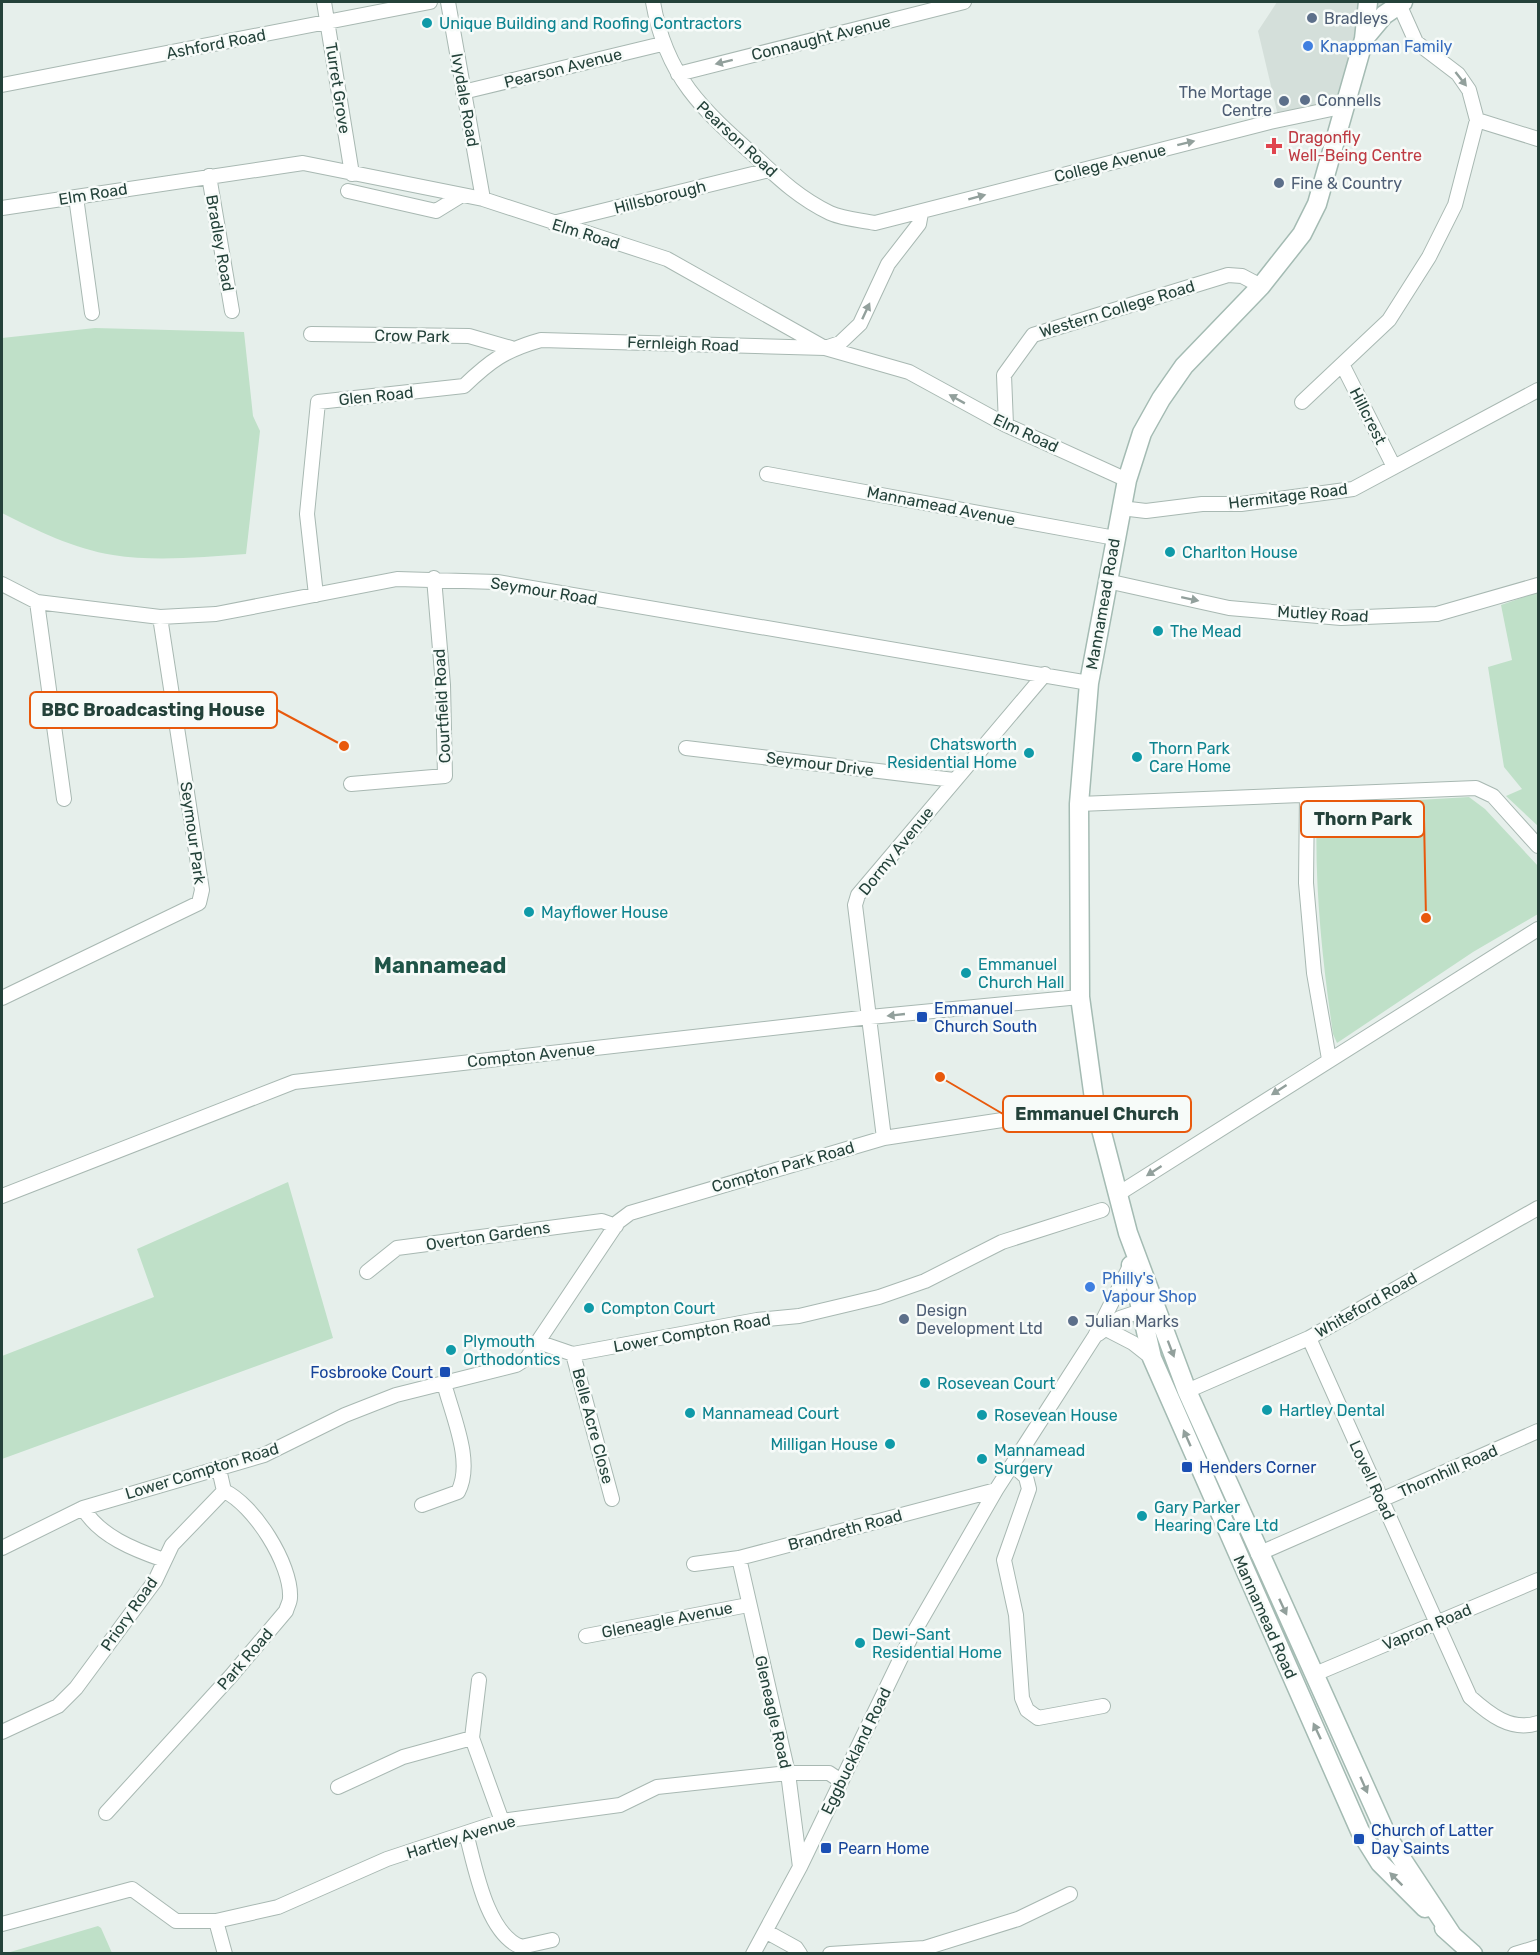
<svg xmlns="http://www.w3.org/2000/svg" width="1540" height="1955" viewBox="0 0 1540 1955" font-family="Rubik,sans-serif">
<style>
.built{fill:#d4dfda}
.green{fill:#bfe0c8}
.lines{fill:none;stroke-linecap:round;stroke-linejoin:round}
.street-casing{stroke:#a8b8b2;stroke-width:16}
.secondary-casing{stroke:#a4bbb3;stroke-width:21}
.street{stroke:#fff;stroke-width:14}
.secondary{stroke:#fff;stroke-width:18}
.oneway{fill:#92a09c}
.service-dot{fill:#5c6f8a;stroke:#f7fbf9;stroke-width:2}
.culture-dot{fill:#0f9aa8;stroke:#f7fbf9;stroke-width:2}
.shop-dot{fill:#3f7fe0;stroke:#f7fbf9;stroke-width:2}
.health-dot{fill:#e0444e;stroke:#f7fbf9;stroke-width:2}
.transit-dot{fill:#1a4fb4;stroke:#f7fbf9;stroke-width:2}
.labels{text-anchor:middle;dominant-baseline:central;stroke-width:5;stroke-linejoin:round;paint-order:stroke}
.service-label{font-size:16px;fill:#4e5e75;stroke:#f7fbf9;text-anchor:start}
.culture-label{font-size:16px;fill:#0d838f;stroke:#f7fbf9;text-anchor:start}
.street-label{font-size:16px;fill:#24423a;stroke:#f7fbf9}
.shop-label{font-size:16px;fill:#366cbe;stroke:#f7fbf9;text-anchor:start}
.health-label{font-size:16px;fill:#be3a42;stroke:#f7fbf9;text-anchor:start}
.transit-label{font-size:16px;fill:#164399;stroke:#f7fbf9;text-anchor:start}
.district-label{font-size:22px;font-weight:bold;fill:#1f5548;stroke:#f7fbf9}
.leader{fill:none;stroke:#e8590c;stroke-width:2}
.callout-dot{fill:#e8590c;stroke:#f7fbf9;stroke-width:2}
.callout{fill:#f7fbf9;stroke:#e8590c;stroke-width:2}
.callout-label{font-size:18px;text-anchor:middle;font-weight:bold;fill:#24423a}
</style>
<rect width="100%" height="100%" fill="#e6efeb"/>
<path class="built" d="M1277,2H1398L1364,39L1346,105L1279,120L1258,31Z"/>
<path class="green" d="M95,328L244,332L253,416L260,431L246,554C202,557 156,562 113,555C74,549 36,530 2,513V338Z
M1538,592V826L1506,796L1522,789L1504,767L1488,667L1512,660L1501,605Z
M1469,797L1485,809L1538,866V914L1473,952L1337,1043L1333,1034C1322,958 1314,883 1317,806Z
M288,1182L333,1338L2,1459V1356L154,1297L137,1249Z
M98,1926L101,1928L112,1953H7Z"/>
<g class="lines">
<defs>
<path id="street" d="M324,2L352,174
M448,2L483,199
M653,2C666,77 702,109 757,158C780,180 801,199 830,213C843,219 861,220 875,223L1270,122L1346,106
M678,74L964,2
M2,85L430,2
M463,92L662,44
M1477,120L1538,139
M209,176L232,311
M348,191L436,211L462,195
M76,197L92,313
M2,208L303,163L483,199L667,259L825,348L909,372L1006,425L1127,480
M553,223L769,170
M311,334L469,336L511,348
M1343,366L1394,467
M1302,402L1389,320L1429,257L1455,205L1477,120L1469,90L1458,74L1416,42L1399,4
M1006,425L1004,375L1033,335L1228,275L1242,276L1261,286
M767,474L1115,538
M1121,508L1146,511L1202,504H1241L1353,489L1538,390
M1107,581L1229,608L1341,618L1437,614L1538,585
M2,584L37,602L160,617L216,614L397,579L497,582L1089,683
M316,595L307,514L318,402L464,386C490,361 505,350 541,340L825,348L840,343L860,324L888,264L919,224L921,213
M37,602L64,799
M686,748L954,780
M351,784L445,776L443,685L434,578
M1307,795L1306,883L1314,973L1329,1059
M1079,804L1476,788L1493,796L1538,846
M2,998L199,903L202,890L160,617
M884,1138L855,905L858,895L1045,674
M1118,1194L1538,929
M2,1196L294,1082L870,1017L1080,997
M367,1272L397,1248L602,1221L616,1226
M1104,1328L1133,1343L1152,1358
M1098,1334L1120,1318L1150,1308
M1309,1338L1470,1697C1489,1714 1511,1732 1538,1723
M538,1342L573,1354L757,1320L799,1316L879,1297L925,1281L1002,1242L1102,1210
M573,1354L612,1499
M1187,1391L1309,1338L1538,1208
M1013,1465L1026,1477L1029,1489L1004,1560L1016,1615L1022,1698L1027,1710L1038,1718L1103,1706
M422,1505L458,1492C474,1462 452,1415 444,1383
M83,1508C99,1536 135,1550 164,1560
M2,1548L83,1508L264,1455L345,1415L396,1395L516,1365L527,1358L618,1222L630,1213L884,1138L1095,1106
M1258,1554L1538,1431
M739,1558L788,1773L800,1867
M694,1564L739,1558L996,1490
M586,1636L748,1605
M1315,1674L1538,1580
M479,1680L472,1738L502,1821
M2,1732L58,1706L76,1688L155,1581L172,1545L224,1491L219,1469
M338,1787L403,1757L472,1738
M106,1813L231,1676L286,1611C287,1607 290,1602 290,1598C292,1564 253,1504 224,1491
M466,1833C475,1866 486,1933 521,1947L552,1940
M216,1921L225,1954
M2,1924L132,1889L176,1921H216L278,1907L387,1859L502,1821L620,1805L657,1787L788,1773H829L841,1781
M767,1932L796,1948L800,1954
M753,1954L800,1867L910,1639L996,1490L1095,1336L1131,1264
M830,1954L925,1948L1018,1919L1070,1894
M1515,1954L1538,1947"/>
<path id="secondary" d="M1368,2L1364,39L1317,204L1302,234L1261,286L1184,366L1161,399L1142,433L1127,480L1089,683L1079,804L1080,997L1095,1106L1128,1233L1187,1391L1388,1838L1452,1935
M1364,39L1384,15L1403,2
M1131,1265L1152,1358L1360,1831L1380,1863L1425,1908
M1444,1928L1473,1954"/>
</defs>
<use href="#street" class="street-casing"/>
<use href="#secondary" class="secondary-casing"/>
<use href="#street" class="street"/>
<use href="#secondary" class="secondary"/>
</g>
<defs><path id="oneway-solid" d="M-6-.8H1V-3.2L6.5 0L1 3.2V.8H-6Z" transform="scale(1.5)"/></defs>
<g class="oneway">
<use href="#oneway-solid" transform="translate(724 62) rotate(166)"/>
<use href="#oneway-solid" transform="translate(1461 79) rotate(52)"/>
<use href="#oneway-solid" transform="translate(1186 143) rotate(-14)"/>
<use href="#oneway-solid" transform="translate(977 197) rotate(-15)"/>
<use href="#oneway-solid" transform="translate(866 311) rotate(-65)"/>
<use href="#oneway-solid" transform="translate(957 399) rotate(-151)"/>
<use href="#oneway-solid" transform="translate(1190 599) rotate(12)"/>
<use href="#oneway-solid" transform="translate(896 1015) rotate(174)"/>
<use href="#oneway-solid" transform="translate(1279 1090) rotate(147)"/>
<use href="#oneway-solid" transform="translate(1154 1171) rotate(147)"/>
<use href="#oneway-solid" transform="translate(1171 1349) rotate(69)"/>
<use href="#oneway-solid" transform="translate(1187 1438) rotate(-114)"/>
<use href="#oneway-solid" transform="translate(1283 1607) rotate(65)"/>
<use href="#oneway-solid" transform="translate(1317 1731) rotate(-115)"/>
<use href="#oneway-solid" transform="translate(1364 1785) rotate(66)"/>
<use href="#oneway-solid" transform="translate(1396 1879) rotate(-135)"/>
</g>
<g class="service-dot">
<circle cx="1312" cy="18" r="6"/>
<circle cx="1305" cy="100" r="6"/>
<circle cx="1284" cy="101" r="6"/>
<circle cx="1279" cy="183" r="6"/>
<circle cx="904" cy="1319" r="6"/>
<circle cx="1073" cy="1321" r="6"/>
</g>
<g class="culture-dot">
<circle cx="427" cy="23" r="6"/>
<circle cx="1170" cy="552" r="6"/>
<circle cx="1158" cy="631" r="6"/>
<circle cx="1029" cy="753" r="6"/>
<circle cx="1137" cy="757" r="6"/>
<circle cx="529" cy="912" r="6"/>
<circle cx="966" cy="973" r="6"/>
<circle cx="589" cy="1308" r="6"/>
<circle cx="451" cy="1350" r="6"/>
<circle cx="925" cy="1383" r="6"/>
<circle cx="1267" cy="1410" r="6"/>
<circle cx="690" cy="1413" r="6"/>
<circle cx="982" cy="1415" r="6"/>
<circle cx="890" cy="1444" r="6"/>
<circle cx="982" cy="1459" r="6"/>
<circle cx="1142" cy="1516" r="6"/>
<circle cx="860" cy="1643" r="6"/>
</g>
<g class="shop-dot">
<circle cx="1308" cy="46" r="6"/>
<circle cx="1090" cy="1287" r="6"/>
</g>
<path class="health-dot" d="M1271 137h6v6h6v6h-6v6h-6v-6h-6v-6h6z"/>
<g class="transit-dot">
<rect x="916" y="1011" width="12" height="12" rx="3"/>
<rect x="439" y="1366" width="12" height="12" rx="3"/>
<rect x="1181" y="1461" width="12" height="12" rx="3"/>
<rect x="1353" y="1833" width="12" height="12" rx="3"/>
<rect x="820" y="1842" width="12" height="12" rx="3"/>
</g>
<g class="labels">
<g class="service-label">
<text x="1324" y="18">Bradleys</text>
<text x="1272" y="92" text-anchor="end">The Mortage<tspan x="1272" dy="18">Centre</tspan></text>
<text x="1317" y="100">Connells</text>
<text x="1291" y="183">Fine &amp; Country</text>
<text x="916" y="1310">Design<tspan x="916" dy="18">Development Ltd</tspan></text>
<text x="1085" y="1321">Julian Marks</text>
</g>
<g class="culture-label">
<text x="439" y="23">Unique Building and Roofing Contractors</text>
<text x="1182" y="552">Charlton House</text>
<text x="1170" y="631">The Mead</text>
<text x="1017" y="744" text-anchor="end">Chatsworth<tspan x="1017" dy="18">Residential Home</tspan></text>
<text x="1149" y="748">Thorn Park<tspan x="1149" dy="18">Care Home</tspan></text>
<text x="541" y="912">Mayflower House</text>
<text x="978" y="964">Emmanuel<tspan x="978" dy="18">Church Hall</tspan></text>
<text x="601" y="1308">Compton Court</text>
<text x="463" y="1341">Plymouth<tspan x="463" dy="18">Orthodontics</tspan></text>
<text x="937" y="1383">Rosevean Court</text>
<text x="1279" y="1410">Hartley Dental</text>
<text x="702" y="1413">Mannamead Court</text>
<text x="994" y="1415">Rosevean House</text>
<text x="878" y="1444" text-anchor="end">Milligan House</text>
<text x="994" y="1450">Mannamead<tspan x="994" dy="18">Surgery</tspan></text>
<text x="1154" y="1507">Gary Parker<tspan x="1154" dy="18">Hearing Care Ltd</tspan></text>
<text x="872" y="1634">Dewi-Sant<tspan x="872" dy="18">Residential Home</tspan></text>
</g>
<g class="street-label">
<text transform="translate(821 38) rotate(-14)">Connaught Avenue</text>
<text transform="translate(216 44) rotate(-11)">Ashford Road</text>
<text transform="translate(563 68) rotate(-14)">Pearson Avenue</text>
<text transform="translate(338 88) rotate(81)">Turret Grove</text>
<text transform="translate(465 100) rotate(80)">Ivydale Road</text>
<text transform="translate(737 139) rotate(43)">Pearson Road</text>
<text transform="translate(1110 163) rotate(-14)">College Avenue</text>
<text transform="translate(93 194) rotate(-9)">Elm Road</text>
<text transform="translate(660 197) rotate(-14)">Hillsborough</text>
<text transform="translate(586 234) rotate(17)">Elm Road</text>
<text transform="translate(220 243) rotate(80)">Bradley Road</text>
<text transform="translate(1117 309) rotate(-17)">Western College Road</text>
<text transform="translate(412 336) rotate(1)">Crow Park</text>
<text transform="translate(683 344) rotate(2)">Fernleigh Road</text>
<text transform="translate(376 396) rotate(-6)">Glen Road</text>
<text transform="translate(1368 416) rotate(63)">Hillcrest</text>
<text transform="translate(1026 433) rotate(25)">Elm Road</text>
<text transform="translate(1288 496) rotate(-7)">Hermitage Road</text>
<text transform="translate(941 506) rotate(11)">Mannamead Avenue</text>
<text transform="translate(544 591) rotate(9)">Seymour Road</text>
<text transform="translate(1103 604) rotate(-80)">Mannamead Road</text>
<text transform="translate(1323 614) rotate(3)">Mutley Road</text>
<text transform="translate(442 706) rotate(-93)">Courtfield Road</text>
<text transform="translate(820 764) rotate(7)">Seymour Drive</text>
<text transform="translate(193 833) rotate(82)">Seymour Park</text>
<text transform="translate(896 851) rotate(-51)">Dormy Avenue</text>
<text transform="translate(531 1055) rotate(-6)">Compton Avenue</text>
<text transform="translate(783 1167) rotate(-16)">Compton Park Road</text>
<text transform="translate(488 1236) rotate(-8)">Overton Gardens</text>
<text transform="translate(1366 1305) rotate(-30)">Whiteford Road</text>
<text transform="translate(692 1333) rotate(-10)">Lower Compton Road</text>
<text transform="translate(593 1426) rotate(75)">Belle Acre Close</text>
<text transform="translate(202 1471) rotate(-17)">Lower Compton Road</text>
<text transform="translate(1448 1471) rotate(-24)">Thornhill Road</text>
<text transform="translate(1372 1480) rotate(65)">Lovell Road</text>
<text transform="translate(845 1530) rotate(-15)">Brandreth Road</text>
<text transform="translate(129 1614) rotate(-55)">Priory Road</text>
<text transform="translate(1265 1617) rotate(66)">Mannamead Road</text>
<text transform="translate(667 1620) rotate(-11)">Gleneagle Avenue</text>
<text transform="translate(1427 1627) rotate(-23)">Vapron Road</text>
<text transform="translate(245 1659) rotate(-49)">Park Road</text>
<text transform="translate(773 1712) rotate(77)">Gleneagle Road</text>
<text transform="translate(856 1751) rotate(-64)">Eggbuckland Road</text>
<text transform="translate(461 1837) rotate(-17)">Hartley Avenue</text>
</g>
<g class="shop-label">
<text x="1320" y="46">Knappman Family</text>
<text x="1102" y="1278">Philly's<tspan x="1102" dy="18">Vapour Shop</tspan></text>
</g>
<g class="health-label">
<text x="1288" y="137">Dragonfly<tspan x="1288" dy="18">Well-Being Centre</tspan></text>
</g>
<g class="transit-label">
<text x="934" y="1008">Emmanuel<tspan x="934" dy="18">Church South</tspan></text>
<text x="433" y="1372" text-anchor="end">Fosbrooke Court</text>
<text x="1199" y="1467">Henders Corner</text>
<text x="1371" y="1830">Church of Latter<tspan x="1371" dy="18">Day Saints</tspan></text>
<text x="838" y="1848">Pearn Home</text>
</g>
<g class="district-label">
<text x="440" y="965">Mannamead</text>
</g>
</g>
<path class="leader" d="M344 746L277 710M1426 918L1424 819M940 1077L1003 1114"/>
<g class="callout-dot">
<circle cx="344" cy="746" r="6"/>
<circle cx="1426" cy="918" r="6"/>
<circle cx="940" cy="1077" r="6"/>
</g>
<g class="callout">
<rect x="30" y="692" width="247" height="36" rx="6"/>
<rect x="1301" y="801" width="123" height="36" rx="6"/>
<rect x="1003" y="1096" width="188" height="36" rx="6"/>
</g>
<g class="callout-label">
<text x="153" y="716">BBC Broadcasting House</text>
<text x="1363" y="825">Thorn Park</text>
<text x="1097" y="1120">Emmanuel Church</text>
</g>
<rect width="1540" height="1955" fill="none" stroke="#24423a" stroke-width="6"/>
</svg>
